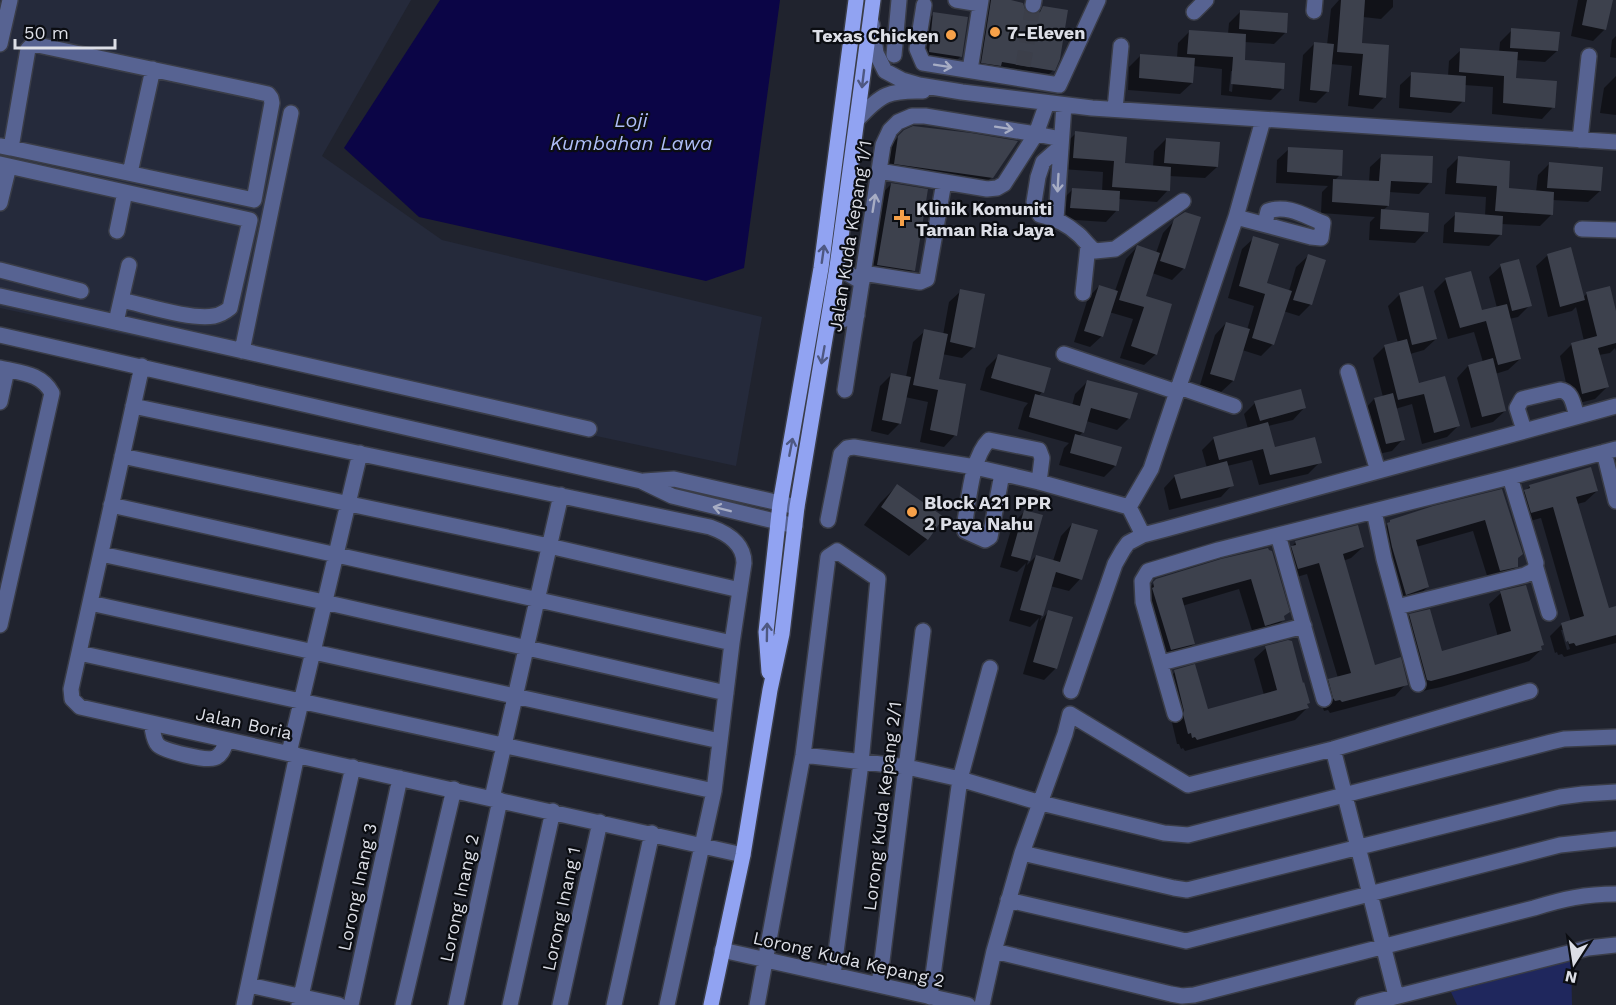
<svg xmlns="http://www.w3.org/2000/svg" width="1616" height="1005" viewBox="0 0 1616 1005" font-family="'Work Sans',sans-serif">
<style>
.built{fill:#252a3b}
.green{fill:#1f275d}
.water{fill:#0b0546}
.shadow{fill:#0007;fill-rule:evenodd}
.building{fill:#3d414d}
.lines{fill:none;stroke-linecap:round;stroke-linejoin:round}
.minor-tunnel{stroke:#3c3f4a;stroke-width:15;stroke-dasharray:15 8;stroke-linecap:butt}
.minor-casing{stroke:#3a3d48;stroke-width:18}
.major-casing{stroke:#3a3d48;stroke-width:18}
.minor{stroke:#576392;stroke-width:15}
.major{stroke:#91a3f2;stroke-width:15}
.oneway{stroke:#a7adc4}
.oneway2{stroke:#4e5882}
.poi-dot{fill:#f7a149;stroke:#0b0d12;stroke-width:2}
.labels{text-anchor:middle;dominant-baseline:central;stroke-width:4.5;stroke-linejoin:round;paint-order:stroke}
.poi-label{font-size:18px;font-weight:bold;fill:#dcdee6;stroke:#0b0d12;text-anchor:start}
.street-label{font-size:18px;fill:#dcdee6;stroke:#0b0d12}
.water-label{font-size:20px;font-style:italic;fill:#afbef8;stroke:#0b0d12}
</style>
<rect width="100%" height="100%" fill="#20232e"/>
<path class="built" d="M0,0H411L322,156L442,240L762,317L736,466L0,308Z"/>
<path class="green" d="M1571,960L1572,1005H1457L1451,992Z"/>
<path class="water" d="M440,0H780L744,268L706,281L419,217L344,148Z"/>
<path class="shadow" d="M985,0H1010L1030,16H1036L1043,8L1054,70L1049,74L998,66L995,69L978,66Z
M1339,0H1393V7L1381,19L1363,17L1361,44L1384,97L1373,109L1348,106L1352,66L1330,64L1328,91L1316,103L1299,101L1303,55L1314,44L1327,45L1331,9Z
M1578,0H1611L1605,29L1593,41L1571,36Z
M1241,11L1286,32L1274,44L1244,42L1243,61L1282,89L1271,100L1221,95L1222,69L1193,66L1192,83L1180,94L1128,90L1129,67L1141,55L1177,58L1178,43L1190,31L1228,34L1229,23ZM1231,71H1234L1232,92L1229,91Z
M934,14L961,56L952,65L921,60L925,22Z
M1512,30L1557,51L1545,62L1516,60L1514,80L1553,107L1542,119L1492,114L1493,87L1464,85L1463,101L1451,113L1399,108L1400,85L1412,74L1448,76L1449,61L1461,50L1499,53L1500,42Z
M1616,36V58L1610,57L1612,40Z
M1616,76V115L1600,113L1604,88Z
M904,131L992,177L980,189L883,175L887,149Z
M1076,133L1124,165L1153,167L1154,151L1166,139L1217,167L1205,178L1169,176L1168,190L1157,202L1118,199L1117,210L1106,222L1060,219L1061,201L1072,190L1102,192L1103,172L1062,169L1064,145Z
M1289,149L1340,175L1335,180L1369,182L1370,167L1382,156L1430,182L1419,194L1389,192L1388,206L1382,211L1426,231L1415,243L1369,240L1370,222L1375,217L1321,213L1322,192L1328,186L1276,183L1277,160Z
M1459,157L1507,189L1536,192L1538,175L1549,164L1600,191L1588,202L1552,200L1551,215L1540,226L1501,224L1500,235L1489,246L1443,243L1444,225L1456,214L1485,216L1486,197L1445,194L1447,169Z
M891,184L913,270L901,282L867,276L880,196Z
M1175,220L1184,268L1172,280L1152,273L1144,297L1156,354L1144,365L1120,358L1133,319L1109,312L1102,336L1090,347L1074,342L1088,298L1099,286L1115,291L1126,259L1137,247L1156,253L1163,233Z
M1254,238L1265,284L1289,291L1296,267L1308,256L1324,261L1310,305L1299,316L1283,311L1273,344L1261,356L1242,350L1233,381L1221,392L1200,385L1215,335L1226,323L1247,330L1254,306L1228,298L1242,249Z
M1548,255L1583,298L1587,293L1616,318V351L1615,348L1610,353L1599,355L1607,387L1595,399L1571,405L1560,356L1572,344L1584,341L1576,307L1572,311L1548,317L1536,266Z
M1501,266L1530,305L1518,317L1509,319L1520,359L1508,370L1495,374L1505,411L1493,422L1471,428L1457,378L1468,366L1483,362L1474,332L1448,339L1434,291L1446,279L1481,312L1497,308L1489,277Z
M961,291L974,347L962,358L942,354L938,380L955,435L944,447L920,442L928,402L905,397L900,423L888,435L871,431L880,386L892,374L906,377L913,342L925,331L943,335L949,302Z
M1400,294L1436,339L1424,350L1410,354L1418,385L1458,426L1447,437L1422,444L1412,404L1395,409L1403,439L1392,451L1374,455L1363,411L1374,399L1383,397L1373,358L1385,346L1398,343L1388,306Z
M998,356L1042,392L1038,397L1072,406L1075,394L1087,382L1129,418L1117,430L1086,421L1083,432L1078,437L1115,466L1104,477L1059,465L1064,448L1069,443L1018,429L1024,408L1028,403L980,390L986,368Z
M1255,403L1304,408L1293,420L1268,426L1274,449L1320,462L1308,474L1259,485L1252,460L1227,466L1232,485L1221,497L1169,510L1164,488L1175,476L1207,468L1202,450L1214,438L1248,429L1244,414Z
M897,486L942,518L927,539L909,556L864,525L880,503Z
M1530,486L1597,491L1585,502L1577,504L1608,610L1616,608V643L1564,657L1562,654L1558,655L1557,652L1555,653L1550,636L1561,625L1571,622L1541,518L1520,524L1513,503ZM1561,630H1564L1570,649L1567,650Z
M1501,491L1517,566L1505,578L1489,582L1473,531L1416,547L1428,587L1416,598L1395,605L1376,536L1391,521Z
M1025,511L1041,516L1027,565L1036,556L1053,561L1061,536L1072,524L1080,579L1069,591L1050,586L1040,621L1049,611L1056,668L1044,680L1023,674L1039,618L1030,627L1009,621L1026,563L1017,572L1000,567L1013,523Z
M1296,542L1363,547L1351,558L1343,561L1374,666L1406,684L1395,696L1330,713L1328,710L1324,711L1318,692L1329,680L1338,678L1307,574L1286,580L1284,554Z
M1267,549L1283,620L1272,631L1254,637L1239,589L1182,606L1194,644L1182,655L1160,661L1142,595L1157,580Z
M1501,593L1541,650L1529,661L1441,687L1418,692L1416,691L1398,627L1410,615L1441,653L1498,637L1489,604Z
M1266,648L1308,703L1306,705L1307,708L1295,720L1185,751L1183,748L1181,749L1179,744H1177L1163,684L1175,672L1207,711L1264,695L1254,659Z"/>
<path class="building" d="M991,0H1011L1023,3L1026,12L1032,15L1040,12L1043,6L1068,10L1060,59L1055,71L1002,62L1001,66L981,63Z
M1341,0H1365L1362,43L1389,45L1386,98L1359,95L1363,54L1337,52Z
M1587,0H1613L1606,30L1582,25Z
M1240,10L1288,13L1287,33L1239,29Z
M933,12L968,17L962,57L929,52Z
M1511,28L1560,32L1558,51L1510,48Z
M1189,30L1246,34L1245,60L1285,63L1284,89L1231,84L1233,57L1187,54Z
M1314,42L1334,44L1329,92L1310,90Z
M1460,48L1518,52L1516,78L1557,81L1555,108L1503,103L1504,76L1459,72Z
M1140,54L1195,58L1193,83L1139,78Z
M1411,72L1466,76L1465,102L1410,97Z
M913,126L971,133L1018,141L993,178L894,164L898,136L904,130Z
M1075,131L1127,137L1125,163L1171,167L1170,191L1112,187L1114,161L1073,158Z
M1166,138L1220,142L1218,167L1164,163Z
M1288,147L1343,150L1342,176L1287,172Z
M1381,154L1433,156L1432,183L1391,181L1389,206L1332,202L1333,179L1379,181Z
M1458,156L1510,161L1509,188L1554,192L1553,215L1495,211L1497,186L1456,183Z
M1549,162L1603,167L1601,191L1547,188Z
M891,183L928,189L915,271L877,265Z
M1072,188L1120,191L1119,211L1070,208Z
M1381,209L1429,213L1428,232L1380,229Z
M1185,212L1201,217L1185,269L1160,261L1174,219Z
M1455,212L1503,216L1502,235L1454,232Z
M1253,236L1279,244L1267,283L1292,291L1274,345L1252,338L1265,294L1239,286Z
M1137,245L1160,253L1146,296L1172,304L1157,355L1131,346L1144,307L1119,300Z
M1571,247L1585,300L1560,307L1547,254Z
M1308,254L1326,260L1312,305L1293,300Z
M1519,259L1532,306L1512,311L1500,264Z
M1471,271L1482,310L1507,304L1521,359L1498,365L1486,321L1460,328L1445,278Z
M1099,285L1118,291L1103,337L1084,331Z
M1423,286L1437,339L1412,345L1399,293Z
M1610,286L1616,311V343L1598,348L1609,387L1582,394L1571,343L1597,336L1586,292Z
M960,289L985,294L975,348L950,342Z
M1226,322L1250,329L1234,381L1210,374Z
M924,329L948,334L939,379L966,384L957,436L930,430L938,390L913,385Z
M1407,339L1419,383L1445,376L1460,426L1434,433L1424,394L1398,400L1384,345Z
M998,354L1051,368L1044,393L991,378Z
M1493,358L1506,411L1482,417L1468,365Z
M891,373L911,377L901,424L882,420Z
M1087,380L1138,393L1130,419L1091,408L1084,433L1029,417L1035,394L1080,406Z
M1301,389L1306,408L1260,421L1254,401Z
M1393,393L1405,440L1386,444L1374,398Z
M1268,422L1275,447L1315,437L1322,463L1270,475L1263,449L1219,460L1213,437Z
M1075,434L1122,447L1116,466L1070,453Z
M1227,461L1234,486L1181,499L1174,475Z
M1591,467L1598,491L1576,497L1609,608L1616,606V635L1576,646L1574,643L1569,644L1568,641L1566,642L1561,623L1584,616L1553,507L1531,513L1524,490L1530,488L1529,485Z
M897,484L944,517L928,540L881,507Z
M1502,489L1523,554L1518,558V567L1500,571L1485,520L1416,540L1429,587L1406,595L1392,547L1387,523L1390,522V520L1433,506Z
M1024,510L1043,515L1030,561L1011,556Z
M1072,523L1098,530L1082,580L1056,572L1043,616L1020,610L1036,555L1060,562Z
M1358,525L1364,547L1343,554L1375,665L1401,657L1408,685L1342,702L1340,700L1335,701L1333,698L1328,679L1351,673L1319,563L1298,569L1291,546L1296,545L1295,541Z
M1268,548L1269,550L1272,551L1290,612L1284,616L1285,620L1265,626L1251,579L1182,598L1195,644L1171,650L1152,588L1154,587L1153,582L1156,579L1221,559Z
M1526,585L1544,645L1541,646L1542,650L1454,675L1431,681L1427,680L1409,614L1430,609L1442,651L1511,631L1500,591Z
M1048,610L1073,617L1057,669L1033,662Z
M1288,640L1292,641L1303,683L1304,682L1310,703L1307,704L1309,708L1197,740L1195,737L1192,738L1191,733L1188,734L1184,718V711L1174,670L1195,664L1208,709L1277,690L1265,646Z"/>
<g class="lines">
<path class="minor-tunnel" d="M1023,66L1033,5"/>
<defs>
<path id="minor" d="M956,0L980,4
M924,5L917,49L923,63L1059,85L1098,0
M1033,5L1034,0
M1314,11L1315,0
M1194,12L1206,0
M872,24L876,53L885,71L902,80L919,85L962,92L1092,108L1616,142
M0,44L10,0
M894,55L899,0
M970,70L981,0
M1115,109L1121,46
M858,119C881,94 889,90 923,91
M1580,140L1589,56
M0,146L11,148L254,200L272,103L271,98L268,94L33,44L28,49L11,148
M1060,147L1043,162L1038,177L1034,202L1040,215C1054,218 1067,224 1078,234C1084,239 1088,246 1095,251L1115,249L1183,201
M0,164L250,220L230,308C225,312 220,315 214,316C190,320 145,305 121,300L116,322
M879,171L987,189L997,188L1004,184L1036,134L1061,139
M130,173L153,69
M0,203L9,166
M1236,217L1311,237L1321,238L1323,223C1305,216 1287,204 1268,211L1265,223
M1056,219L1064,105
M1582,229L1616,230
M117,231L125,192
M837,267L862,282
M0,270L81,291
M863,273L920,282L927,279L944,182
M1083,293L1088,246
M0,296L589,429
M121,300L129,265
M828,325L857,315
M0,335L641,481L672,496L795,526
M242,351L291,113
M1064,354L1177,392
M142,366L71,689L72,699L80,707L743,855
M0,368C21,373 41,373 52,393L0,625
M1348,372L1378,471
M1179,387L1234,406
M845,390L883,145L890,130L898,122L912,116H925L1036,134L1047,103
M0,402L7,370
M133,406L710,527C727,533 744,543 744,563L732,643L714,791L667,1005
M1524,430L1517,408L1522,399L1560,390C1573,392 1573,405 1577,416
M1604,452L1616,501
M122,456L549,546L740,590
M1002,474L990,537L985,540L965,531L964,527C969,501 971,458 989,440L1039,450L1042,458L1039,482
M644,481L674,479L797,507
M111,505C318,552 525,595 732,643
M1129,507L1151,469L1236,217L1263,120
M1374,511L1384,559L1418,684
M828,520L841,454L847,448L854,447L975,467L1039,482L1129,507L1143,535
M1278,535L1324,699
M101,554L324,602L726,693
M1536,568L1549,613
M90,603L720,741
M1397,607L1525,575L1535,570L1536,563L1510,477
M79,653L714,791
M1161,663L1304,626
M1071,691L1115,564L1123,550L1128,543L1143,535L1166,529L1616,406
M1175,714L1143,602L1142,581L1148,571L1218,550L1510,477L1616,449
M151,723C153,730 153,740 158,745C164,751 205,761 214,758C222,756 224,747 227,740
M1333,749L1396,996
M289,753L360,453
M803,755L907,767L960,779L1041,803L1164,833L1188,835L1551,742L1564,739L1616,737
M492,798L561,495
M1022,853L1174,888L1187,890L1560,797L1583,794L1616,792
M1008,900L1186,941L1560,845L1616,839
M722,950L968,1005
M994,951L1171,994L1182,996L1194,995L1534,908C1563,899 1585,894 1616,894
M249,985L339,1005
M879,985L923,631
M930,997L960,779L990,668
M244,1005L297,755
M299,1005L353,767
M351,1005L400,778
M403,1005L454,789
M456,1005L500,800
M510,1005L553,811
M560,1005L600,822
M614,1005L652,833
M757,1005L803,755L828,557L837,551L878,579L861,763L833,975
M982,1005L994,951L1022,853L1065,734L1070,714L1188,785L1333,749L1530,691
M1363,1005L1588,948L1616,945"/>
<path id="major" d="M769,672L766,632L780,504L821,268L856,0
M711,1005L743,855L770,690L782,634L797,507L837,267L873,0"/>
</defs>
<use href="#minor" class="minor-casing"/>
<use href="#major" class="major-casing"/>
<use href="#minor" class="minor"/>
<use href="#major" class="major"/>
</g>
<defs><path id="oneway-shaft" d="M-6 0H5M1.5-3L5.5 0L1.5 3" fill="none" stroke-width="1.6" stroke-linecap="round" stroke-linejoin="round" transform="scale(1.5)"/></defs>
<g class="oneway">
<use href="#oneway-shaft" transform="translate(943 66) rotate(9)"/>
<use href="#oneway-shaft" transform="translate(1004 128) rotate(9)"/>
<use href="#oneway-shaft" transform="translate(1058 183) rotate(93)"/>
<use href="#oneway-shaft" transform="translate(874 203) rotate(-81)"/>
<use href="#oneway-shaft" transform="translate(722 509) rotate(-166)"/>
</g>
<g class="oneway2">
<use href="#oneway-shaft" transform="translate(863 79) rotate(97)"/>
<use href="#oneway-shaft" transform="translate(823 254) rotate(-82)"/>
<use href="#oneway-shaft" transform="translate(823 355) rotate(100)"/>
<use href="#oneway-shaft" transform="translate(791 447) rotate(-79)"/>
<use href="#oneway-shaft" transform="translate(767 632) rotate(-89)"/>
</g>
<g class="poi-dot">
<circle cx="995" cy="32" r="6"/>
<circle cx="951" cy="35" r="6"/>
<path d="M899 209h6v6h6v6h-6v6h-6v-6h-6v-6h6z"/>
<circle cx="912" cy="512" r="6"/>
</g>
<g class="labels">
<g class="poi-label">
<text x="1007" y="32">7-Eleven</text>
<text x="939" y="35" text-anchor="end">Texas Chicken</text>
<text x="916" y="208">Klinik Komuniti<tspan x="916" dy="21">Taman Ria Jaya</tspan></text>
<text x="924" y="502">Block A21 PPR<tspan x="924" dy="21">2 Paya Nahu</tspan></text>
</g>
<g class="street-label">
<text transform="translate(850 236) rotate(-81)">Jalan Kuda Kepang 1/1</text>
<text transform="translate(244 723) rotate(12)">Jalan Boria</text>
<text transform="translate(882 806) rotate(-83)">Lorong Kuda Kepang 2/1</text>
<text transform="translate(357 887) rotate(-78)">Lorong Inang 3</text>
<text transform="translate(459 898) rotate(-78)">Lorong Inang 2</text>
<text transform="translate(561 909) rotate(-78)">Lorong Inang 1</text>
<text transform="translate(849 959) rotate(13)">Lorong Kuda Kepang 2</text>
</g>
<g class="water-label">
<text x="631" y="120">Loji<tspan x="631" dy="23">Kumbahan Lawa</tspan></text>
</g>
</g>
<g transform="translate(1574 963) rotate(192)" stroke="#0b0d12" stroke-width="4.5" paint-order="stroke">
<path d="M0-4.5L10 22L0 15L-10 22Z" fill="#dcdee6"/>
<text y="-9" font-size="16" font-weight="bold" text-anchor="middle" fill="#dcdee6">N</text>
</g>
<path d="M15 39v9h100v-9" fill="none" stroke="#dcdee6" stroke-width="3"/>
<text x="24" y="39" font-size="18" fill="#dcdee6" stroke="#0b0d12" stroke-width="4.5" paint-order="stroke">50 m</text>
</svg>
